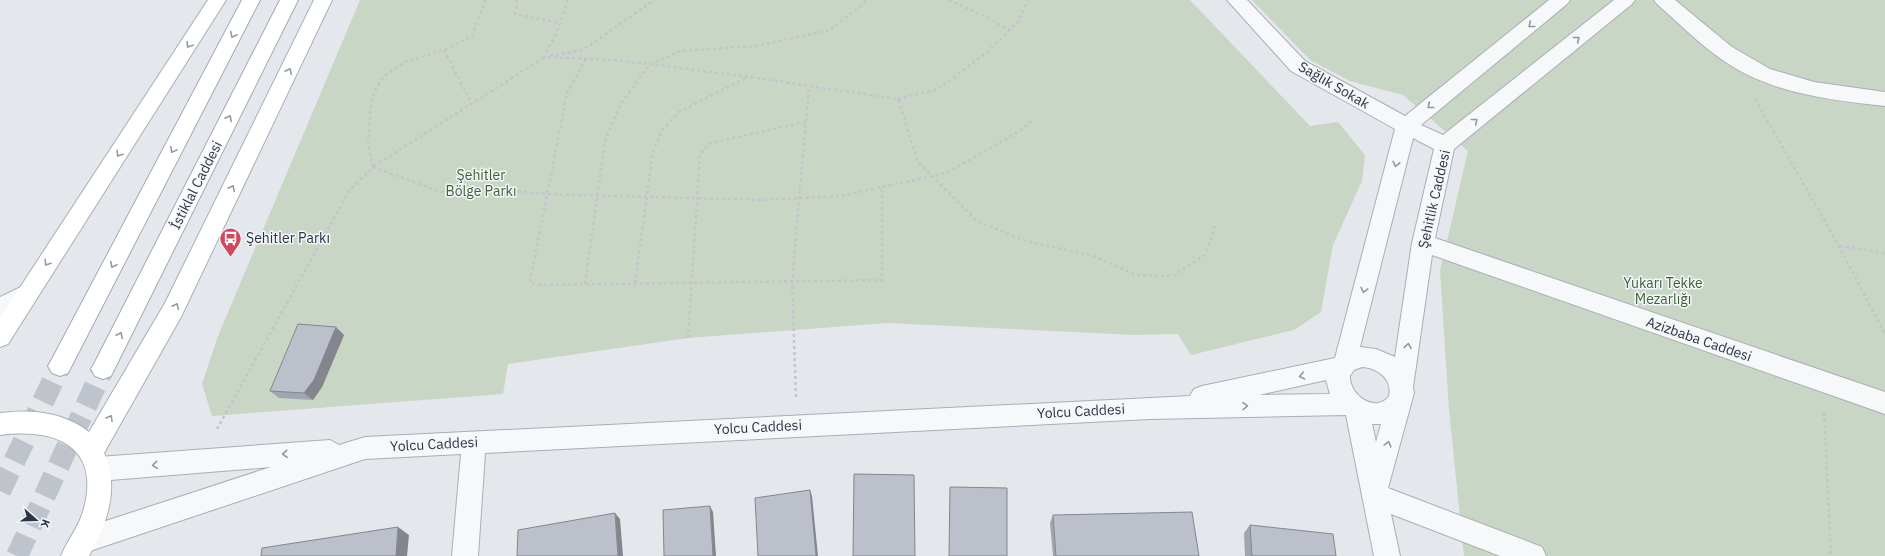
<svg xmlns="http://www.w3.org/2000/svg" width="1885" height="556" viewBox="0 0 1885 556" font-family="'IBM Plex Sans',sans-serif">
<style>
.green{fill:#c9d6c5}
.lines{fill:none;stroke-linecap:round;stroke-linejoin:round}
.primary-tunnel{stroke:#bfc3cb;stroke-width:22;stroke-dasharray:22 11;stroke-linecap:butt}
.street-casing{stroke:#a9aeb7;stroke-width:2}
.secondary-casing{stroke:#a9aeb7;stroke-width:2}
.primary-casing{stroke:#a3abb8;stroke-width:2}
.path{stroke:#c2c5cb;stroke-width:2.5;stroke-dasharray:3 3;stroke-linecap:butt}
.street{fill:#f7f8fa;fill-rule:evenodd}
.secondary{fill:#fff;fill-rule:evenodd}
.primary{fill:#fff;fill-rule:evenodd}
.wall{fill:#a1a5ae}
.shaded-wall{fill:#83868d}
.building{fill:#bbc0ca;stroke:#83868d}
.oneway{stroke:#9196a0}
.oneway2{stroke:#959aa2}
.labels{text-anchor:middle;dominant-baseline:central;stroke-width:3;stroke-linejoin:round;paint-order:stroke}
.street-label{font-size:14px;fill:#2b3445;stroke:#f4f6f9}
.park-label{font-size:14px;fill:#3f6138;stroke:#f4f6f9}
.poi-label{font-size:14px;fill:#2b3445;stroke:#f4f6f9;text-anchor:start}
</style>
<rect width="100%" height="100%" fill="#e4e7ec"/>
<path class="green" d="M360,0H1190L1310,126L1338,122L1365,155L1362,181L1333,245L1321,312L1294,330L1191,355L1178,334L1136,335L888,323L688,338L508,364L503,394L212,416L202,384L218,336Z
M1252,0H1885V556H1464L1449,410L1440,271L1468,151L1403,95L1350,81L1310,60Z"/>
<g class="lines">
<path class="primary-tunnel" d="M0,491L60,366
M17,556L103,369"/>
<defs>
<path id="street" d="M1227,0H1247L1305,61L1405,116L1549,0H1570L1567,4L1421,125L1443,135L1614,0H1635L1632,4L1454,149L1435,238L1885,392V414L1432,255L1413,387L1414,393L1388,488L1542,547L1546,556H1500L1391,514L1400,556H1374L1346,415L1150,419L485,453L478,556H452L461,454L365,459L84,553L75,549L71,540L75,531L271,467L98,481L89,477L86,469L89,461L98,457L330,440L339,445L365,437L1190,396L1194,389L1202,386L1335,358L1395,129L1291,71ZM1413,138L1434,149L1412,243L1395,357L1376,349L1360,347ZM1362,367C1377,368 1393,379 1389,396C1376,414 1349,395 1350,376L1354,370ZM1326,380L1330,394L1259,395ZM1372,424H1381L1376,442Z
M1654,0H1675L1732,47L1770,69L1814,82L1885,92V106C1832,100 1776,94 1730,65C1703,48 1681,25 1657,4Z
M27,284L35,286L38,293L35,300L0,318V297Z"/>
<path id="secondary" d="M208,0H226L8,344L0,347V318Z
M314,0H332L181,317L104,453C120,489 107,523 89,556H61C67,541 78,528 83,512C102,446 56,428 0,435V413C31,409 64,412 89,432L165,303Z"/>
<path id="primary" d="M242,0H260L68,373L60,376L52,373L48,366L52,359Z
M280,0H298L111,376L103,379L95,376L91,369L95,362Z"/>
</defs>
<use href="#street" class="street-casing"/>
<use href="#secondary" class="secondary-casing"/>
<use href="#primary" class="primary-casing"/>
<path class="path" d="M517,0L515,14L560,23
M568,0L557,32L544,57L616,60L736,75L898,99L918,162L977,221L1026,241L1094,256L1136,275L1173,276L1205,255L1216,223
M949,0L991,19L1009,30
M444,50L472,104
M550,56L583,50L654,0
M586,59L567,93L530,282L537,285L882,280V187
M898,99L938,89L986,53L1018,22L1028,0
M1755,99L1839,246L1885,334
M374,166L545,57
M373,167L441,192L474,187L546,194L763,200L841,196L946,173L1020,131L1034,118
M1840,246L1885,253
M635,283L653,151L663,129L679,112L748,77
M585,284L605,141L620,105L649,65L680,51L756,46L830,30L864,3L865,0
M688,338L700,154L710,143L806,122
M796,397L792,281L809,87
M1824,413L1831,556
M217,429L349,191L373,167L368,146L370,113L374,92L383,77L405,62L444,50L472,36L485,0"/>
<use href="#street" class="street"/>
<use href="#secondary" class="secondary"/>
<use href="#primary" class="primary"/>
</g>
<path class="wall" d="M344,335L322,387L313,400L279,398L270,391Z
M1053,515L1199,556H1053L1050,523Z
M1250,525L1336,556H1245L1244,533Z"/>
<path class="shaded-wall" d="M336,327L344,335L322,387L313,400L304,393Z
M810,490L812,496L818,556H816Z
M710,506L713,512L716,556H713Z
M615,513L620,519L623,556H618Z
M398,527L409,535L407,556H396Z"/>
<path class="building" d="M298,324L336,327L314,380L304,393L270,391Z
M854,474L914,475L915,556H853Z
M950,487L1007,488V556H949Z
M810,490L816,556H758L755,498Z
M710,506L713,556H664L663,510Z
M1192,512L1199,556H1056L1053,515Z
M615,513L618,556H517L518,530Z
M1250,525L1333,534L1336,556H1252Z
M398,527L396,556H261L262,548Z"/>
<defs><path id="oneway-chevron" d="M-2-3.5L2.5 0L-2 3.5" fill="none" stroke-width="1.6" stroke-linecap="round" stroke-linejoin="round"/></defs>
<g class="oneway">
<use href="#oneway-chevron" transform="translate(1531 25) rotate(141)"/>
<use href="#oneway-chevron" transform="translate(1577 39) rotate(-39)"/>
<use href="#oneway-chevron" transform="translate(1430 106) rotate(141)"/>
<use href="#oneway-chevron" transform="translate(1475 121) rotate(-39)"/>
<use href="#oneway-chevron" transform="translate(1396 164) rotate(104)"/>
<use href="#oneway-chevron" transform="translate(1364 290) rotate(104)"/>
<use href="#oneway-chevron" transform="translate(1408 346) rotate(-81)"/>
<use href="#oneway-chevron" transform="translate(1302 376) rotate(168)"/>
<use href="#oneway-chevron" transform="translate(1245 406) rotate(-1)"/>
<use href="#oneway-chevron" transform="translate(1388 444) rotate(-75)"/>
<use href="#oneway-chevron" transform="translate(285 454) rotate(176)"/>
<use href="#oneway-chevron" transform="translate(155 465) rotate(175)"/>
</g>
<g class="oneway2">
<use href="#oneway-chevron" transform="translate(233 35) rotate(117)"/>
<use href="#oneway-chevron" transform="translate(189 45) rotate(122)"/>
<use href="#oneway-chevron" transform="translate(289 71) rotate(-64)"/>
<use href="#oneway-chevron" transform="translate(229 118) rotate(-63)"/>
<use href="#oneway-chevron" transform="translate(173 150) rotate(118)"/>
<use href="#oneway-chevron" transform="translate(119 154) rotate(123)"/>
<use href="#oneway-chevron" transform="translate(232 188) rotate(-64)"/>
<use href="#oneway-chevron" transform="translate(47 263) rotate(123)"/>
<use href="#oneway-chevron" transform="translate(113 265) rotate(117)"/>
<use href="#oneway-chevron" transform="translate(176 306) rotate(-64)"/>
<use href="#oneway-chevron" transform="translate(120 335) rotate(-63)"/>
<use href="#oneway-chevron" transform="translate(110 418) rotate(-60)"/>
</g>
<defs>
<symbol id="bus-pin" viewBox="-11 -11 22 30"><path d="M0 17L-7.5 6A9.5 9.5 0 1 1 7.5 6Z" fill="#d1495b" stroke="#f4f6f9"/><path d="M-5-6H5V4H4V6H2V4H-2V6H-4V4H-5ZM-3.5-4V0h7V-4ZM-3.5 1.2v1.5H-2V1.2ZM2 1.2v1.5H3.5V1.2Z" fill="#fff"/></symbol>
</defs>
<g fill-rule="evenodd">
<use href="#bus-pin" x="218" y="226" width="25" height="34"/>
</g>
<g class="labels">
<g class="street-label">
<text transform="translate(1334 85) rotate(30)">Sağlık Sokak</text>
<text transform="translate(196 185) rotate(-63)">İstiklal Caddesi</text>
<text transform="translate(1434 199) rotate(-77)">Şehitlik Caddesi</text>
<text transform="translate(1699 339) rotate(19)">Azizbaba Caddesi</text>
<text transform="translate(1081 411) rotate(-3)">Yolcu Caddesi</text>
<text transform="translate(758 427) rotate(-3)">Yolcu Caddesi</text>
<text transform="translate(434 444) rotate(-3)">Yolcu Caddesi</text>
</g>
<g class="park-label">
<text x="481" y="175">Şehitler<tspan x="481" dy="16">Bölge Parkı</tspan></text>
<text x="1663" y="283">Yukarı Tekke<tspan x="1663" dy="16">Mezarlığı</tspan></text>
</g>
<g class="poi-label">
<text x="246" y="238">Şehitler Parkı</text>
</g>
</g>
<g transform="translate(36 520) rotate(110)" stroke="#f4f6f9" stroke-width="3" paint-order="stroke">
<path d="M0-3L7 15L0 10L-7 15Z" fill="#2b3445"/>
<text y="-6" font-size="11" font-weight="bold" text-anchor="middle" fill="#2b3445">K</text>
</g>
</svg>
